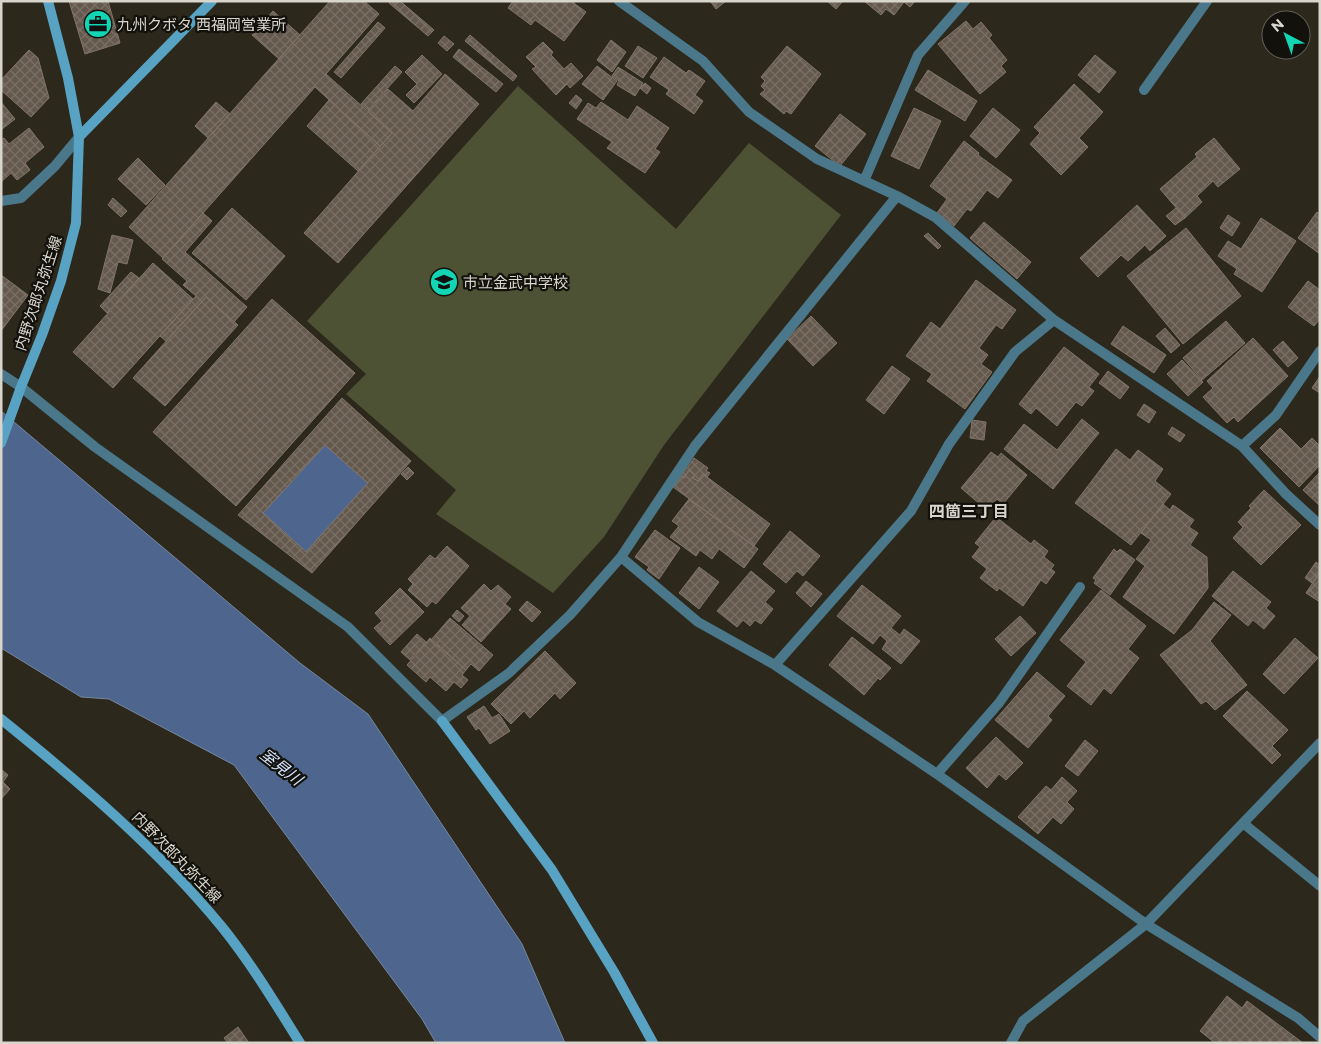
<svg xmlns="http://www.w3.org/2000/svg" width="1321" height="1044" viewBox="0 0 1321 1044" font-family="Montserrat,'Noto Sans JP',sans-serif">
<style>
.garden{fill:#4e5234}
.water{fill:#4e668d;stroke:#7787a0}
.building{fill:url(#building-cross-hatch);stroke:#827469;fill-rule:evenodd}
.lines{fill:none;stroke-linecap:round;stroke-linejoin:round}
.street{stroke:#4a778a;stroke-width:10}
.secondary{stroke:#58a3c3;stroke-width:10}
.labels{text-anchor:middle;dominant-baseline:central;stroke-width:4.5;stroke-linejoin:round;paint-order:stroke}
.poi-label{font-size:15px;fill:#d8d5cd;stroke:#12110b;text-anchor:start}
.street-label{font-size:15px;fill:#d8d5cd;stroke:#12110b}
.neighbourhood-label{font-size:16px;font-weight:bold;fill:#d8d5cd;stroke:#12110b}
.water-label{font-size:16px;font-style:italic;fill:#d4e5ff;stroke:#12110b}
</style>
<defs>
<pattern id="building-cross-hatch" width="8" height="8" patternUnits="userSpaceOnUse" patternTransform="scale(1.25)"><rect width="8" height="8" fill="#65594e"/><path d="M0 0l8 8M0 8l8-8" fill="none" stroke="#7a7066"/></pattern>
</defs>
<rect width="100%" height="100%" fill="#2c281b"/>
<path class="garden" d="M518,86L676,229L749,143L841,215L664,445L604,537L553,593L436,514L456,490L346,394L366,374L307,321Z"/>
<path class="water" d="M1,411L300,663L368,714L522,944L565,1043H436L422,1019L234,765L109,699L81,697L1,648Z
M325,445L368,483L306,552L263,513Z"/>
<path class="building" d="M69,1H108L120,43L85,54Z
M330,1H364L379,14L326,74L392,133L380,146L315,87L163,258L129,227Z
M391,1H400L434,30L428,36L389,3Z
M513,1H571L586,12L564,41L535,20L531,25L508,8Z
M710,1H726L716,9Z
M827,1H843L836,9Z
M864,1H915L910,7L904,2L894,15L886,9L881,15Z
M273,11L300,35L279,59L252,35Z
M966,21L973,29L981,22L992,35L989,38L1007,60L1001,66L1006,72L980,94L938,44Z
M378,22L385,28L341,78L334,72Z
M470,35L517,76L513,81L465,41Z
M444,36L454,44L447,51L438,43Z
M611,40L626,52L612,72L597,60Z
M543,42L553,52L551,55L564,69L571,63L583,76L570,88L567,84L556,95L532,69L536,67L526,57Z
M638,46L657,58L643,78L625,66Z
M787,46L821,74L791,114L786,111L784,114L760,94L765,90L761,86L765,81L761,77Z
M459,49L503,84L496,92L453,57Z
M29,50L38,58L49,98L31,117L1,90V80Z
M422,55L442,74L414,103L406,95L417,84L405,72Z
M1095,55L1116,72L1099,93L1078,75Z
M664,57L686,73L689,70L705,81L695,95L703,101L694,114L666,94L669,90L650,77Z
M395,66L402,72L368,110L361,104Z
M597,66L617,81L603,100L582,84Z
M618,67L643,83L635,96L617,85L619,81L612,76Z
M928,70L977,101L965,121L915,90Z
M445,74L479,104L338,263L304,233L392,133L368,111L388,89L413,111Z
M645,83L651,88L647,94L640,88Z
M1074,84L1103,112L1079,138L1088,147L1061,175L1030,144L1040,133L1034,127Z
M576,95L582,100L576,109L569,103Z
M329,100L380,146L358,171L307,126Z
M1,102L15,119L1,130Z
M216,102L230,114L208,138L195,126Z
M601,102L628,120L637,106L669,128L655,149L660,152L645,173L607,148L612,142L577,119L588,103L596,108Z
M914,108L941,121L919,169L891,156Z
M993,108L1020,130L996,158L970,136Z
M840,114L866,134L840,166L815,146Z
M29,128L44,147L25,163L30,170L17,180L11,173L1,182V140L4,138L9,144Z
M1214,138L1240,169L1218,187L1213,181L1197,196L1202,202L1185,218L1160,189L1197,157L1195,154Z
M964,141L979,153L978,155L1012,180L998,198L987,190L971,211L967,209L954,226L937,213L947,199L930,186Z
M138,158L165,185L146,205L118,179Z
M113,198L127,211L121,217L108,205Z
M1137,205L1166,236L1150,251L1145,245L1128,261L1121,255L1098,277L1080,258Z
M232,208L285,256L246,300L192,253Z
M1176,208L1185,218L1175,225L1166,216Z
M1317,212L1320,214V254L1298,238Z
M203,213L212,221L185,252L247,307L234,322L206,297L166,341L160,336L196,296L183,285L187,281L162,259Z
M1228,215L1240,223L1232,236L1220,228Z
M1261,218L1296,241L1262,292L1234,274L1237,269L1218,256L1228,241L1241,249Z
M984,222L1031,262L1017,279L970,238Z
M1186,228L1241,296L1183,344L1127,276Z
M928,233L941,246L938,249L924,236Z
M112,235L133,240L127,264L118,262L110,293L98,289Z
M153,263L193,299L113,388L73,352Z
M131,272L139,278L107,313L100,306Z
M1,275L28,295L1,331Z
M976,280L1016,310L1002,329L996,325L979,348L988,355L981,364L992,372L965,409L927,381L932,374L906,356L931,322L940,329Z
M1308,281L1320,290V319L1314,326L1288,307Z
M206,297L238,325L165,406L133,378Z
M272,299L355,373L236,506L153,432Z
M811,316L837,343L813,366L787,339Z
M1226,321L1245,343L1202,380L1183,358Z
M1123,326L1166,355L1154,373L1111,344Z
M1165,328L1180,345L1171,353L1156,336Z
M1253,338L1288,376L1238,422L1234,417L1227,423L1203,397L1213,388L1207,381Z
M1283,341L1298,358L1288,367L1273,350Z
M1064,347L1099,374L1089,387L1094,391L1082,406L1076,402L1057,426L1036,408L1031,414L1019,404Z
M1182,360L1203,382L1188,396L1167,374Z
M892,366L910,379L884,414L866,400Z
M1108,371L1129,387L1120,399L1099,383Z
M1320,376V393L1312,388Z
M342,398L411,461L312,573L238,515ZM325,445L368,483L306,552L263,513Z
M1144,404L1156,412L1149,423L1137,415Z
M1082,419L1099,433L1053,489L1004,449L1024,424L1057,450Z
M972,420L986,422L984,440L970,438Z
M1172,427L1185,435L1180,442L1168,434Z
M1280,428L1301,449L1312,438L1320,446V465L1299,487L1260,448Z
M1116,449L1130,460L1138,450L1163,469L1155,481L1171,494L1131,545L1075,503Z
M991,452L998,457L1001,453L1027,475L1003,504L997,499L987,510L961,488Z
M694,458L708,468L706,471L710,473L707,477L703,474L698,481L693,478L695,475L689,470L684,478L681,476Z
M408,467L414,473L407,480L401,474Z
M689,470L695,475L693,478L698,481L703,474L770,524L754,546L673,487L681,476L684,478Z
M1320,472V506L1303,490Z
M1264,490L1301,525L1261,565L1233,538L1243,527L1238,522L1251,508L1249,506Z
M689,499L758,549L744,568L719,549L712,559L700,550L696,556L670,537L679,526L672,521Z
M1163,504L1170,510L1173,505L1194,520L1189,527L1198,533L1190,545L1207,557L1208,588L1174,634L1123,597L1145,566L1136,559L1151,540L1141,533Z
M996,517L1031,544L1034,540L1048,551L1044,557L1054,565L1051,569L1055,572L1046,584L1041,580L1023,606L999,588L997,591L980,578L987,569L972,557L980,547L975,543Z
M655,530L680,548L659,579L647,570L649,567L635,557Z
M790,531L820,556L803,576L797,571L786,583L763,564Z
M447,546L469,566L436,604L432,601L427,607L408,590L413,584L408,579L430,555L435,559Z
M1114,549L1117,552L1120,549L1135,560L1110,595L1094,583L1096,580L1093,578Z
M1316,562L1320,565V572L1312,583L1305,578Z
M699,567L719,582L699,609L679,593Z
M751,571L775,591L765,602L773,609L761,624L755,620L750,626L743,620L737,627L717,611Z
M1233,571L1271,602L1266,608L1275,616L1264,629L1253,620L1248,626L1212,596Z
M1320,572V602L1306,593Z
M806,581L822,594L811,607L796,593Z
M484,584L491,591L498,585L511,597L505,604L511,609L481,642L462,625L470,616L461,608Z
M862,585L901,616L891,628L900,635L904,629L920,641L901,664L882,649L887,641L880,635L873,644L837,616Z
M400,588L424,612L390,645L374,628L382,621L375,613Z
M1101,590L1146,626L1128,649L1139,658L1111,694L1104,688L1091,705L1067,686L1086,662L1060,640Z
M527,601L541,612L532,622L519,610Z
M1214,602L1231,615L1210,641L1247,685L1215,710L1206,701L1201,704L1160,655L1192,630Z
M457,610L464,616L459,622L452,616Z
M1020,616L1036,633L1011,656L995,639Z
M450,618L493,655L479,671L471,664L466,670L431,640Z
M417,634L426,642L410,660L401,652Z
M852,637L891,668L880,680L878,678L864,695L829,665Z
M430,638L466,670L462,675L468,680L461,688L454,682L446,691L430,677L426,682L407,665Z
M1295,638L1318,658L1284,694L1263,674Z
M545,651L576,683L560,699L555,693L530,718L524,711L511,724L491,704Z
M1037,672L1065,696L1048,716L1052,720L1028,748L995,720Z
M1247,691L1288,730L1272,746L1281,755L1272,764L1223,716Z
M484,706L492,718L499,714L510,731L490,744L479,728L476,730L467,717Z
M996,737L1023,763L1006,780L999,774L987,788L966,768Z
M1085,740L1098,751L1078,776L1065,766Z
M1,769L8,775L3,782L10,789L1,799Z
M1062,777L1077,791L1067,802L1074,809L1061,824L1053,817L1038,834L1018,817L1046,786L1051,790Z
M1227,996L1242,1008L1247,1001L1303,1043H1215L1200,1031Z
M238,1027L249,1043H228L224,1038Z"/>
<g class="lines">
<path class="street" d="M619,1L703,61L749,112L817,159L897,196L935,217L1054,320L1242,446L1286,494L1320,525
M1144,90L1207,1
M864,181L918,55L965,1
M1,201L21,198L55,166L79,137
M1,374L21,387L95,447L348,627L442,721L509,673L570,615L621,557L695,446L897,196
M1242,446L1276,415L1320,351
M621,557L698,622L775,665L937,774L1146,924L1298,1018L1320,1037
M775,665L911,511L949,444L1015,352L1054,320
M937,774L999,703L1080,587
M1243,823L1320,886
M1011,1043L1023,1021L1146,924L1320,743"/>
<path class="secondary" d="M79,137L212,1
M1,443L21,387L42,335L61,281L76,223L79,137L68,78L48,1
M1,719C80,783 157,848 222,927C251,963 275,1003 300,1043
M442,721L552,870L614,972L653,1043"/>
</g>
<defs>
<symbol id="office-disc" viewBox="-11 -11 22 22"><circle r="9.5" fill="#12d5b4" stroke="#12110b"/><path d="M-6-3h4V-5.5h4V-3h4V5H-6ZM-1-4.5V-3h2v-1.5ZM-6 0V1H6V0Z" fill="#111"/></symbol>
<symbol id="school-disc" viewBox="-11 -11 22 22"><circle r="9.5" fill="#12d5b4" stroke="#12110b"/><path d="M0-5L7-2L0 1L-7-2ZM-4 1L0 2.5L4 1V4Q0 6-4 4Z" fill="#111"/></symbol>
</defs>
<g fill-rule="evenodd">
<use href="#office-disc" x="82" y="8" width="32" height="32"/>
<use href="#school-disc" x="428" y="266" width="32" height="32"/>
</g>
<g class="labels">
<g class="poi-label">
<text x="117" y="24">九州クボタ 西福岡営業所</text>
<text x="463" y="282">市立金武中学校</text>
</g>
<g class="street-label">
<text transform="translate(38 293) rotate(-72)">内野次郎丸弥生線</text>
<text transform="translate(177 857) rotate(46)">内野次郎丸弥生線</text>
</g>
<g class="neighbourhood-label">
<text x="969" y="511">四箇三丁目</text>
</g>
<g class="water-label">
<text transform="translate(281 767) rotate(38)">室見川</text>
</g>
</g>
<rect width="1321" height="1044" fill="none" stroke="#d8d5cd" stroke-width="5"/>
<g transform="translate(1286 35) rotate(319)"><circle r="24" fill="#12110b" stroke="#615f59"/>
<path d="M0-4L9 19L0 12L-9 19Z" fill="#12d5b4"/>
<text y="-8" font-size="14" font-weight="bold" text-anchor="middle" fill="#d8d5cd">N</text>
</g>
</svg>
